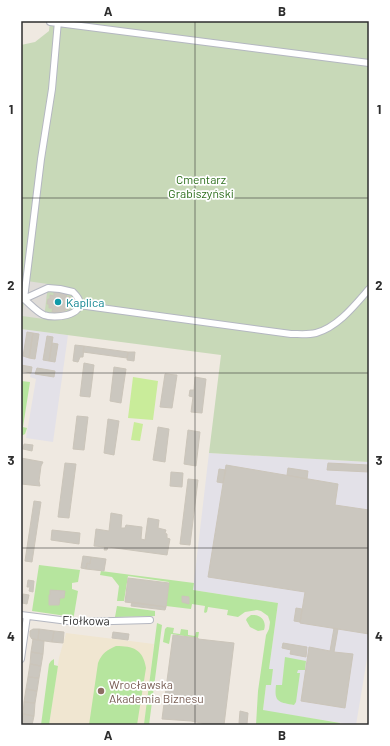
<svg xmlns="http://www.w3.org/2000/svg" width="390" height="746" viewBox="0 0 390 746" font-family="Barlow,sans-serif">
<style>
.industrial{fill:#e3e1e8}
.education{fill:#f0e6d1}
.green{fill:#b6e59e}
.cemetery{fill:#c8d9b8}
.pitch{fill:#c9ec9a}
.plaza{fill:#dfdcd8}
.building{fill:#cbc7bf;stroke:#cbc5ba}
.lines{fill:none;stroke-linecap:round;stroke-linejoin:round}
.street-casing{stroke:#b4b7c1;stroke-width:8}
.street{stroke:#fff;stroke-width:6}
.grid{fill:none;stroke:#2e2e2e;stroke-width:1;stroke-opacity:0.55}
.culture-dot{fill:#0f9aa8;stroke:#fff;stroke-width:1.5}
.education-dot{fill:#8d6e63;stroke:#fff;stroke-width:1.5}
.labels{text-anchor:middle;dominant-baseline:central;stroke-width:3.5;stroke-linejoin:round;paint-order:stroke}
.park-label{font-size:12px;fill:#2c6e1b;stroke:#fff}
.culture-label{font-size:12px;fill:#0d838f;stroke:#fff;text-anchor:start}
.street-label{font-size:12px;fill:#2e2e2e;stroke:#fff}
.education-label{font-size:12px;fill:#785e54;stroke:#fff;text-anchor:start}
.neatline{fill:none;stroke:#2e2e2e;stroke-width:1.5}
.grid-label{font-size:13px;text-anchor:middle;font-weight:bold;fill:#2e2e2e}
</style>
<rect width="100%" height="100%" fill="#efe9e1"/>
<path class="industrial" d="M21,329L68,335L53,442L26,438L36,379L30,377L31,373L21,372Z
M209,453L369,462V653H368L356,725L263,711L266,685H270L273,669H269L278,603L193,590Z"/>
<path class="education" d="M66,633L154,644L144,725H49L59,658Z"/>
<path class="green" d="M21,381L30,382L23,427L27,428L25,434L21,436Z
M39,565L80,570L78,582L72,583V589L78,591L74,615L73,617L32,611Z
M101,571L194,583L193,590L278,603L269,669H273L271,685H266L263,710L340,723L339,725H256L258,691L266,635L269,629L270,622L268,616L261,611L257,610L245,612L238,617L227,615L228,610L208,607L207,612L205,613L204,612L205,606L192,604L191,609L166,606L169,582L128,576L124,601H117L119,586L112,577L100,575Z
M117,606L155,611V616L115,617Z
M251,615C261,614 267,621 264,630L258,631L250,627L246,620L247,618Z
M157,623L162,625L149,725H140L144,724Z
M167,627L174,628L173,633L180,634L181,629L188,630V635L195,636L196,632H199L198,638L171,634L169,644L163,642L165,629Z
M116,646C133,646 143,649 146,668L137,725H89L98,663C102,653 107,650 116,646Z
M285,657L306,661L305,670H298L297,673H300L296,702L294,705C278,702 274,702 276,685H282Z
M54,659V665L58,666L49,725H41L49,664L51,661Z"/>
<path class="cemetery" d="M50,21H369V462L209,453L221,355L21,329V45L35,42L49,31Z"/>
<path class="pitch" d="M133,377L158,381L153,420L128,418Z
M134,422L143,424L140,441L131,440Z"/>
<path class="plaza" d="M27,281L48,284L44,319L22,316Z"/>
<path class="building" d="M54,292L67,294L66,297H70L68,310L65,309V313L52,312L53,308H49V304H47L48,299H50V295L54,296Z
M27,332L33,333L29,358L23,356Z
M33,333L39,334L35,359L29,358Z
M47,336L53,337L49,361L43,360Z
M52,343L58,344L55,362L49,361Z
M75,345L84,346L83,357H80L78,362L73,361Z
M84,346L128,352L127,358L83,352Z
M128,352H135L134,361L127,360Z
M84,363L94,365L90,397L80,396Z
M21,365L32,367L31,373L21,371Z
M114,367L126,369L121,403L110,401Z
M37,368L55,371L54,377L35,374Z
M165,374L177,375L172,408L160,407Z
M195,377L206,379L202,413L191,412L193,397L189,396L190,390H194Z
M77,416L88,417L84,450L73,449Z
M108,419L119,421L114,455L104,453Z
M158,427L169,429L165,462L153,460Z
M188,430L200,432L196,466L184,464Z
M24,444L33,445L32,451L23,449Z
M21,458L43,462L41,466L39,481L40,486L21,484Z
M65,463L76,464L69,518L58,517Z
M328,463L369,465V472L327,470Z
M226,465L338,484L335,505L369,510V634L300,623L305,592L208,577Z
M288,468L308,471L307,479L287,475Z
M219,469L226,470L223,483L217,482Z
M171,472L183,473L182,487L170,486Z
M188,479L198,480L190,545L180,544Z
M34,501L41,502L32,562L25,561Z
M111,513L122,515L121,528H125L126,525L142,527L141,539L145,540L148,518L159,520L158,528L166,530L165,533L167,534V538L170,539L167,555L108,547L107,550H104L105,547L94,546L96,529L109,531Z
M52,530L80,533L79,544L51,540Z
M83,556L91,557L90,564L87,563L86,569L81,568Z
M91,557L106,559L104,571L86,569L87,563L90,564Z
M128,578L169,583L166,607L125,602Z
M28,580L34,581L33,592L29,591L30,587H27Z
M50,590L65,591L64,598H60L59,605H49V595H50Z
M23,594L29,595L27,604L22,603Z
M182,596L189,597V604L182,602Z
M132,602L166,607L165,610L131,606Z
M296,608L302,609L300,622L294,621Z
M334,628L338,629L334,652L353,654L345,708L301,701L309,647L330,651Z
M33,629H39L38,640L32,639L30,636V631Z
M39,629L54,631L52,642L38,640Z
M54,631L64,632L63,643L52,642Z
M113,632L129,634L128,640L112,638Z
M173,635L198,638V639L234,643L224,725H211L191,721L162,719Z
M33,639L44,641L43,654L31,652Z
M283,643L307,647L306,657L290,654L291,650L282,648Z
M31,652L43,654L41,666L30,664Z
M30,664L41,666L39,678L28,677Z
M28,677L39,678L37,691L26,689Z
M26,689L37,691L35,703L24,702Z
M24,702L35,703L34,716L23,714Z
M240,711L248,713L247,724L239,723Z
M23,714L34,716L32,725H21Z"/>
<g class="lines">
<defs>
<path id="street" d="M50,22L369,63
M21,299H24C30,304 37,312 44,315C54,319 84,316 79,300C78,297 75,294 73,292L60,289L48,288L24,299
M24,299L41,159L52,89L58,21
M79,305L291,334C299,334 308,335 316,333C338,327 355,305 369,289
M21,615L76,622L150,620
M21,659L27,616"/>
</defs>
<use href="#street" class="street-casing"/>
<use href="#street" class="street"/>
</g>
<path class="grid" d="M195,21V725M21,198H369M21,373H369M21,548H369"/>
<circle class="culture-dot" cx="58" cy="302" r="4"/>
<circle class="education-dot" cx="101" cy="691" r="4"/>
<g class="labels">
<g class="park-label">
<text x="201" y="179">Cmentarz<tspan x="201" dy="14">Grabiszyński</tspan></text>
</g>
<g class="culture-label">
<text x="66" y="302">Kaplica</text>
</g>
<g class="street-label">
<text transform="translate(86 620) rotate(1)">Fiołkowa</text>
</g>
<g class="education-label">
<text x="109" y="684">Wrocławska<tspan x="109" dy="14">Akademia Biznesu</tspan></text>
</g>
</g>
<rect width="390" height="746" fill="none" stroke="#ffffff" stroke-width="44"/>
<rect x="22" y="22" width="346" height="702" class="neatline"/>
<g class="grid-label">
<text x="108" y="16">A</text>
<text x="282" y="16">B</text>
<text x="11" y="114">1</text>
<text x="379" y="114">1</text>
<text x="11" y="290">2</text>
<text x="379" y="290">2</text>
<text x="11" y="465">3</text>
<text x="379" y="465">3</text>
<text x="11" y="641">4</text>
<text x="379" y="641">4</text>
<text x="108" y="740">A</text>
<text x="282" y="740">B</text>
</g>
</svg>
